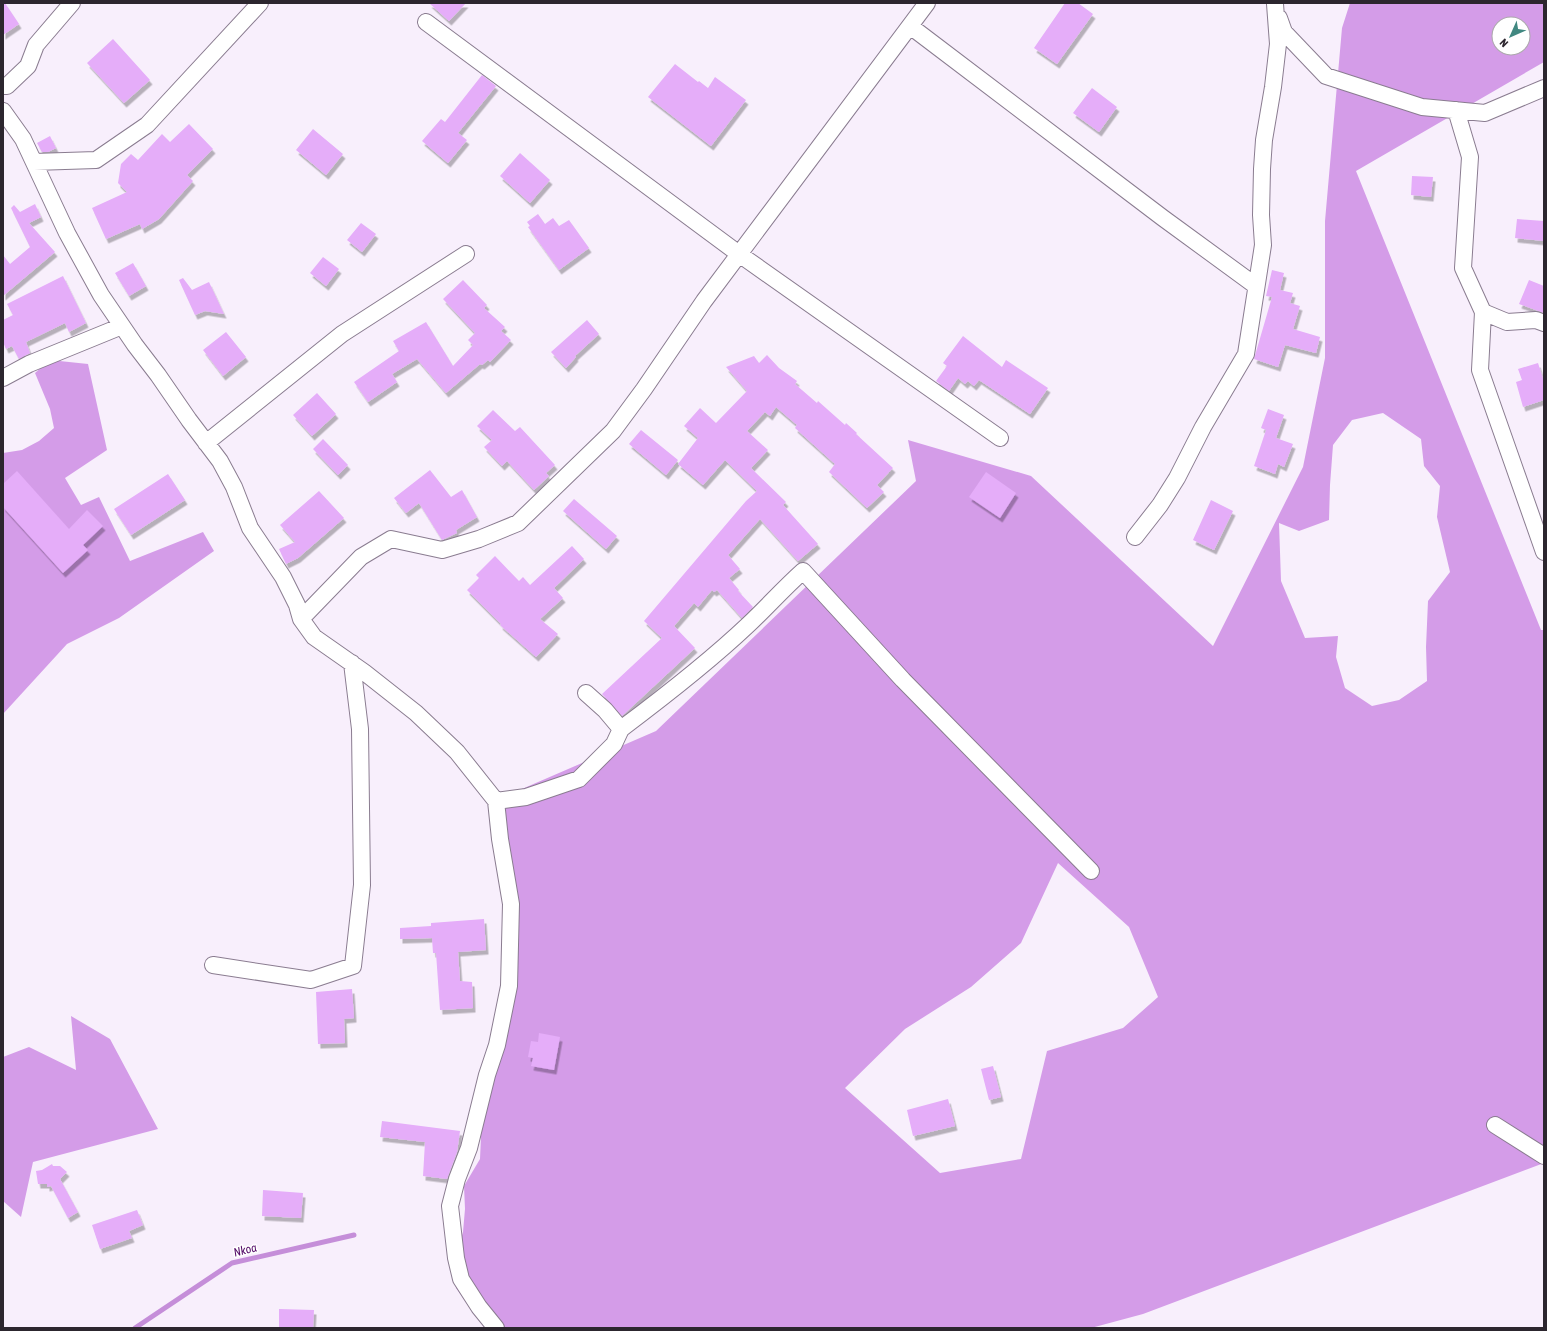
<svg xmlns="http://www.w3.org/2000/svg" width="1547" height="1331" viewBox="0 0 1547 1331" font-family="'Asap Condensed',sans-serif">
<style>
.forest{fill:#d49ce8;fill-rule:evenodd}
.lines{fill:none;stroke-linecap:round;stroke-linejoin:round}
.stream{stroke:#c58ed9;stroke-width:5}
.building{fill:#e5adf9;filter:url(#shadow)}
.minor-casing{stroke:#8a7c90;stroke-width:18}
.minor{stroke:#fff;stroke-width:16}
.labels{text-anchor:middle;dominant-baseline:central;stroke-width:3;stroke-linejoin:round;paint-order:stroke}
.water-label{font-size:12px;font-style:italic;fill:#520966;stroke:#fff}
</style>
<defs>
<filter id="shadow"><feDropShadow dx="2.5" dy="4.5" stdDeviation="0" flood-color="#0004"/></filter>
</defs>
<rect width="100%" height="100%" fill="#f8effc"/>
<path class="forest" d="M1350,3H1544V62L1356,171L1541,630H1544V1163L1143,1314L1091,1328H485L456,1288L454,1264L463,1232L465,1209L464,1186L480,1159L484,1068L507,987L519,905L506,836L492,802L656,731L916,481L908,440L1031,476L1213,646L1303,467L1325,358V221L1342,28ZM1499,24H1523V48H1499ZM1383,413L1421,439L1424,466L1440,486L1437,517L1450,572L1428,601L1426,647L1427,681L1399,700L1372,706L1345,688L1336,657L1338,636L1305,638L1281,581L1279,523L1299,531L1329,520L1330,485L1333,445L1352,420ZM1058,863L1129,927L1158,997L1123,1028L1047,1051L1021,1159L940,1173L845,1088L905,1029L971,987L1021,943Z
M50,360L88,364L107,450L65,478L81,505L99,497L130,561L203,532L214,551L119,618L67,644L3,714V453L22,450L39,441L54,428L50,409L35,373Z
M71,1016L110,1039L158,1129L33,1162L21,1217L3,1201V1057L29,1047L76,1070Z"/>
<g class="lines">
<path class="stream" d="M135,1328L232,1263L354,1235"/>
</g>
<path class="building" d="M3,3H5L19,24L3,35Z
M429,3H466L449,21Z
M1065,3H1078L1093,14L1057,64L1034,48Z
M113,39L150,80L124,103L87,63Z
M675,64L698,82L699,81L708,88L715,77L746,100L711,146L648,97Z
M482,75L496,86L458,133L467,140L448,163L422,141L441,119L445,122Z
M1092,88L1117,107L1099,132L1073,113Z
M189,124L213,149L187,175L193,181L159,219L142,229L140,224L106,239L92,208L127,192L118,183L121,164L131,154L138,160L162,134L170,142Z
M313,129L343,154L326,175L296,150Z
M50,136L56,148L48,152H42L37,143Z
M520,153L550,180L530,203L500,176Z
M1412,176L1433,177L1431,197L1411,195Z
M35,204L41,217L29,223L55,252L3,296V255L10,264L30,247L11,208L14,205L20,212Z
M538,214L545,224L553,218L559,226L569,220L589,248L559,270L528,227L530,226L527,222Z
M1517,219L1544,221V241L1515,238Z
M361,223L376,234L362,252L347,240Z
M323,257L339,269L326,286L310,273Z
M133,263L146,286L129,296L115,273Z
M1272,270L1284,273L1280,290L1293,293L1290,303L1300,306L1293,329L1320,337L1316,353L1285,345L1278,367L1254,359L1272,297L1266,296Z
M63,276L86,323L69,332L65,323L26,342L30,353L19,359L12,346L6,349L3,342V320L13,315L7,304Z
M183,278L192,290L209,282L224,314L205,311L195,315L179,280Z
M463,280L487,305L484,308L505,327L501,331L511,340L490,362L488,360L482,365L480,364L446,393L417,359L392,374L397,382L368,402L354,382L399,351L393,341L426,322L453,366L473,345L468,340L475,333L443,299Z
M1529,280L1544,286V313L1519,304Z
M587,320L599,334L575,356L576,357L566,368L551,352Z
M226,332L246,357L223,376L203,350Z
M963,336L1002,367L1006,360L1048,388L1030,414L979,380L974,386L968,381L965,384L958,378L949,391L936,381L947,366L943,363Z
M767,355L779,368L797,381L795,384L817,403L818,401L845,425L846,423L857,433L856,434L893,468L877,485L884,492L867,508L829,472L835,464L795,428L797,425L776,407L770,416L765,412L747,431L768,450L751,468L786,502L783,505L818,544L798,561L760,519L728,555L740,569L729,578L739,590L738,591L753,607L742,618L717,590L714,592L712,590L698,607L694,603L674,626L695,648L622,716L602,694L662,638L644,621L746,501L757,491L725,460L703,485L678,464L698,438L684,426L700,408L716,423L747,391L726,367L754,356L759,363Z
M1538,363L1544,382V400L1523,407L1516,382L1522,380L1518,369Z
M317,393L336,414L312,436L293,415Z
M1268,409L1284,415L1276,438L1293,444L1284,467L1278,464L1275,474L1254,466L1266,430L1261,428Z
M493,410L515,431L520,427L555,465L546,473L549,476L534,490L507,461L502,466L484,447L492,440L477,426Z
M641,430L678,460L666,475L629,444Z
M323,439L348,465L338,475L313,449Z
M430,470L451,497L462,490L477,517L456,530L457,533L442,540L419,503L406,513L394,498Z
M17,471L69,529L87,510L103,526L83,545L88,550L63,573L3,507V484Z
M986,472L1016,493L1000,518L969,497Z
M168,474L185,500L131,535L114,509Z
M319,491L344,518L298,558L286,564L279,549L295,542L280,525Z
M574,499L617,536L606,549L563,511Z
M1211,500L1233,511L1214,550L1193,540Z
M572,546L584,559L554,588L563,598L540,619L558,634L536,657L500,625L501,624L467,590L479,578L476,575L495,556L519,581L523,577L530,585Z
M484,919L486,950L458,952L460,981L472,982L473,1008L440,1010L436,953H433L432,938L400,939V928L431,926V923Z
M352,989L354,1018L344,1019L345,1043L318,1044L316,992Z
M539,1033L560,1037L554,1070L531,1066L533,1058L528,1057L531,1041L538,1042Z
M993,1066L1001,1097L989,1100L981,1069Z
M948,1099L955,1126L913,1136L907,1110Z
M382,1121L460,1131L457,1152L447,1179L423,1176L425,1142L380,1137Z
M52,1164L53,1166H60L67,1172L60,1179L78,1212L68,1218L51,1186L47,1187V1184H38L36,1171L42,1170Z
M263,1190L303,1193L301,1218L262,1216Z
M137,1210L143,1225L129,1231L132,1238L100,1249L92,1225Z
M279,1309L314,1310L313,1328H279Z"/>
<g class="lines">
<defs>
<path id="minor" d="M1279,18L1284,32L1326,76L1422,107L1485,113L1544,88
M426,22L739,254L1000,438
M910,26L1163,218L1256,286
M3,86H7L28,66L36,45L72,3
M1456,110L1470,157L1463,268L1483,312L1480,370L1544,552
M3,111L23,139L67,233L101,295L135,345L158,375L189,420L220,461L234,487L250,528L283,577L297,605L301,619L314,637L364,672L416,713L457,752L496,801L500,839L511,904L509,986L497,1045L487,1075L469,1148L457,1179L450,1206L456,1258L461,1279L479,1307L496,1328
M34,162L96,160L147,125L260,3
M1483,312L1507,322L1536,320L1544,323
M3,378L29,364L122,326
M206,443L342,334L466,254
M1135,537L1160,505L1177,478L1203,427L1246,354L1263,245L1261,215L1262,169L1264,140L1273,87L1278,44L1275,4
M301,619L361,557L391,539L442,550L479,539L518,523L613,431L644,389L704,301L927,3
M621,729C665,696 709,662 749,624C767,607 784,588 803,571L903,680L1091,871
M496,801L526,797L579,779L614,744L621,729L605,710L586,693
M213,965L311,980L353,966L362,885L360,729L352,663
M1495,1125L1544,1156"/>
</defs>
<use href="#minor" class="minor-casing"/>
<use href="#minor" class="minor"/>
</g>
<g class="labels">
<g class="water-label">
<text transform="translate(245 1250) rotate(-14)">Nkoa</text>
</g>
</g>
<rect width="1547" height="1331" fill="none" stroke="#2c262e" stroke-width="8"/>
<g transform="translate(1511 36) rotate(225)"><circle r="19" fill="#ffffff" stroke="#aba8ab"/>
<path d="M0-3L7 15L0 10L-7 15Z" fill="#418881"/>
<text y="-6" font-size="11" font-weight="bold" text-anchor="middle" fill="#2c262e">N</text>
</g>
</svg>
